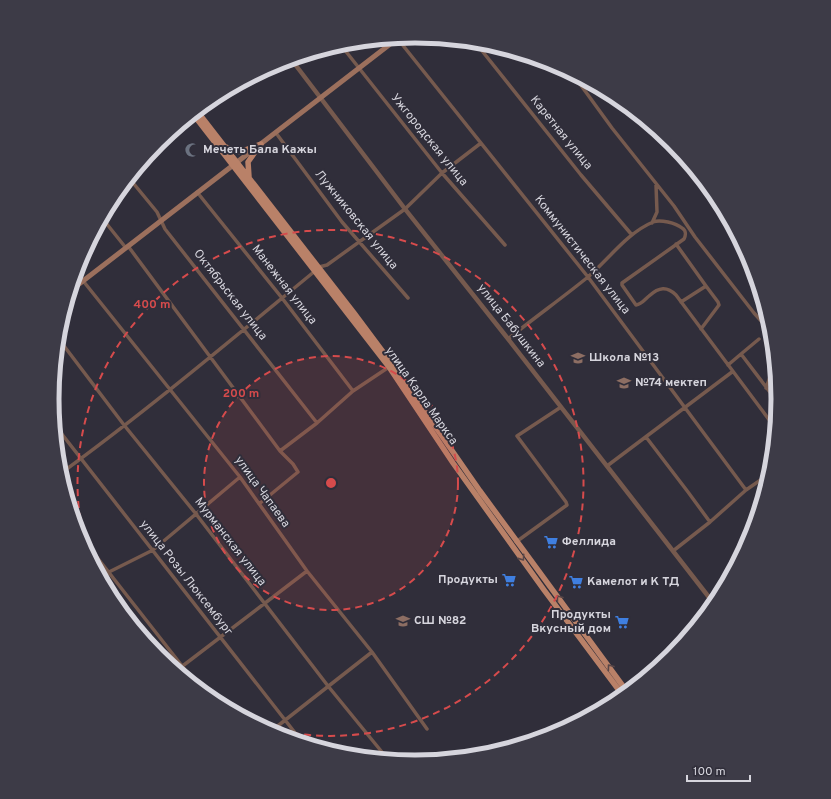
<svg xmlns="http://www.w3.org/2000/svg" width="831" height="799" viewBox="0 0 831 799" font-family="Overpass,sans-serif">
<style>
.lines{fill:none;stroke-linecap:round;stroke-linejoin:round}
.minor{stroke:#765a4e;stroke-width:3.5}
.tertiary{stroke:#765a4e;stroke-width:4.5}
.secondary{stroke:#9c705d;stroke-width:5}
.primary{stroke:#b98168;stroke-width:5.5}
.oneway{stroke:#594748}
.ring{fill:none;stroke:#d64b4c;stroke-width:2;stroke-dasharray:7 5}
.labels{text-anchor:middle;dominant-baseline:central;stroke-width:4;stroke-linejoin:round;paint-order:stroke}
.street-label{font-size:12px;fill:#d6d5dd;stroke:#302e3a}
.poi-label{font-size:12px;font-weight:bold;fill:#d6d5dd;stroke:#302e3a;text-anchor:start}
.rim{fill:none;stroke:#d6d5dd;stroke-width:5}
.centre{fill:#d64b4c;stroke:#302e3a;stroke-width:2}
.ring-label{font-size:12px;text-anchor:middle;font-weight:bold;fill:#d64b4c;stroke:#302e3a;stroke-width:4;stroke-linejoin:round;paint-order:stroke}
</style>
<rect width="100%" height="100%" fill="#302e3a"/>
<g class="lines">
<path class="minor" d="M397,38L588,277L746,490
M475,42L581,175L632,235
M340,44L442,173L505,245
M572,73L612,128L674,206L695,237L754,313L773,334
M276,133L342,222L408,298
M129,178L157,212L165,229L317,423
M197,192L282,298L353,391
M102,218L126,248
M652,223L657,212L656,185
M676,244L706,286L681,302
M128,246L280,451L293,464L298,472L259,504
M319,267L327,265L405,209L442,173L481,143
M76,272L240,477L307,571L372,652L427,729
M701,329L719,305L718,302L706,286
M58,338L124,425L196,514L328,686L386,757
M508,339C534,318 562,298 588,277C609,259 627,233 653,222C660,219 676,223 682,228C686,230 686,235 684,239L622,283V285L636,305C642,304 644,300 649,296C659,287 667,286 676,295L776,429
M759,339L741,354L779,404
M728,365L741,354
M776,370L770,377L778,386
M766,388L770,377
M770,421L777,416
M54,424L303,743
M646,437L688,492L710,522
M280,451L317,423L353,391L389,367
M607,466L732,372
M60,474C148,410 231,340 315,271
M78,533L204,694
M516,542L567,505L566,502L517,436L561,407
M673,551L710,522L746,490L772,472
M101,578L109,572L153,550L240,477
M176,671L307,571
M270,732L372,652"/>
<path class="tertiary" d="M291,59L405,209L505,335L715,605"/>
<path class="secondary" d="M70,291L398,38"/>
<path class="primary" d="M197,111L354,313L392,364L480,491L628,693
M193,114L389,367L453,463L544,590L624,697
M226,147L240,152L261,144
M249,177L248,162L260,145"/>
</g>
<defs><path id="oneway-chevron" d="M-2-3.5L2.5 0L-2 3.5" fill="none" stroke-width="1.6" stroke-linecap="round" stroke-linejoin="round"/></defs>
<g class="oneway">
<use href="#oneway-chevron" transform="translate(522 558) rotate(55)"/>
<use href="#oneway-chevron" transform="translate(559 598) rotate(-127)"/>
<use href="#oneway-chevron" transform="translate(610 667) rotate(-126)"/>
</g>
<circle cx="331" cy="483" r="127" fill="#d64b4c" fill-opacity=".12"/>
<g class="ring">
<circle cx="331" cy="483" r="127"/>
<path d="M88 555A253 253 0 1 1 257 725"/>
</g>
<defs>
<symbol id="mosque-bare" viewBox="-9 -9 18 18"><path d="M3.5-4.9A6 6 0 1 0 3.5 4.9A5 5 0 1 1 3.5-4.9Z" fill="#6b7280" stroke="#302e3a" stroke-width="2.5" paint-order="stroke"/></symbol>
<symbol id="school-bare" viewBox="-9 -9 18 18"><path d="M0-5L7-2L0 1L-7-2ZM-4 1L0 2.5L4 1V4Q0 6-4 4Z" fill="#8d6e63" stroke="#302e3a" stroke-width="2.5" paint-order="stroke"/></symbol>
<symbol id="supermarket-bare" viewBox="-9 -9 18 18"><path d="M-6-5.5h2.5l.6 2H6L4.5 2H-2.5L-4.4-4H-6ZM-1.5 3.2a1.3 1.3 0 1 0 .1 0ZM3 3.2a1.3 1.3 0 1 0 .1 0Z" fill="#3f7fe0" stroke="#302e3a" stroke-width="2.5" paint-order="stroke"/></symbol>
</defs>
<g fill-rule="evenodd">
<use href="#mosque-bare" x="182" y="140" width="20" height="20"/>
<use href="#school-bare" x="568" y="348" width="20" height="20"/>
<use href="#school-bare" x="614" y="373" width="20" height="20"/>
<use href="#supermarket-bare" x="541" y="532" width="20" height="20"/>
<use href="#supermarket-bare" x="499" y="570" width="20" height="20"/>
<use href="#supermarket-bare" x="566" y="572" width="20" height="20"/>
<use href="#school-bare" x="393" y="611" width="20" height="20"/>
<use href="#supermarket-bare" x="612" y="612" width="20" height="20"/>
</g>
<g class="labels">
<g class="street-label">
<text transform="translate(561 133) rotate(51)">Каретная улица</text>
<text transform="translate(429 140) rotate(51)">Ужгородская улица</text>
<text transform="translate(356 220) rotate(51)">Лужниковская улица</text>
<text transform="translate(582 255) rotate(52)">Коммунистическая улица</text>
<text transform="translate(284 285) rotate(52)">Манежная улица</text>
<text transform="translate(230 295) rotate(52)">Октябрьская улица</text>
<text transform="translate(511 326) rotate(52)">улица Бабушкина</text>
<text transform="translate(421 396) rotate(55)">улица Карла Маркса</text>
<text transform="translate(262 492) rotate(54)">улица Чапаева</text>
<text transform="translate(230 542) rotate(52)">Мурманская улица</text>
<text transform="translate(186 578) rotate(52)">улица Розы Люксембург</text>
</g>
<g class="poi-label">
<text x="203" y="150">Мечеть Бала Кажы</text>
<text x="589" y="358">Школа №13</text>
<text x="635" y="383">№74 мектеп</text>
<text x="562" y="542">Феллида</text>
<text x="498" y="580" text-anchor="end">Продукты</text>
<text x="587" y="582">Камелот и К ТД</text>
<text x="611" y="615" text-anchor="end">Продукты<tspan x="611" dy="14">Вкусный дом</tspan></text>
<text x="414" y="621">СШ №82</text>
</g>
</g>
<path d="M0 0H831V799H0ZM59 399a356 356 0 1 1 712 0a356 356 0 1 1-712 0Z" fill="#3d3b47" fill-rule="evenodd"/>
<path class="rim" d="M59 399a356 356 0 1 1 712 0a356 356 0 1 1-712 0Z"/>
<circle cx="331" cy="483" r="6" class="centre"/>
<g class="ring-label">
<text x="152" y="308">400 m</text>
<text x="241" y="397">200 m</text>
</g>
<path d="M687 775v6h63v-6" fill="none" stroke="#d6d5dd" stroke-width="2"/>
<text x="693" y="775" font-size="12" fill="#d6d5dd" stroke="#302e3a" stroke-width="3" paint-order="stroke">100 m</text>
</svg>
